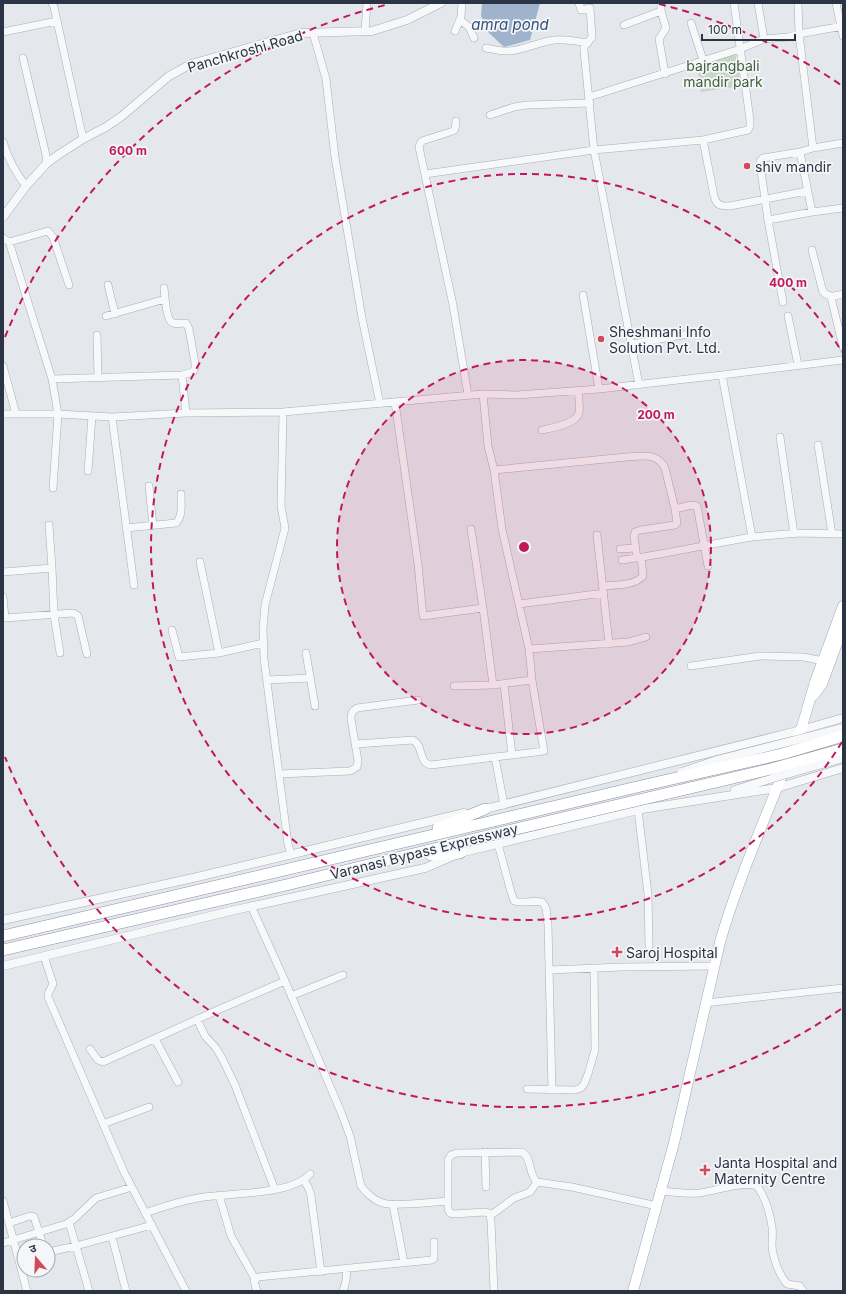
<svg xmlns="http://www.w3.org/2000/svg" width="846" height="1294" viewBox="0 0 846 1294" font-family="Inter,'Noto Sans Devanagari',sans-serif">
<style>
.green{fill:#c9d6c5}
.water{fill:#9fb4cc}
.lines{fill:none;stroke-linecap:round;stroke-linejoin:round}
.minor-casing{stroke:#a9aeb7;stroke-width:8}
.tertiary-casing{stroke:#a9aeb7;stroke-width:9}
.primary-casing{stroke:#a3abb8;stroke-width:11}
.trunk-casing{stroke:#8b94a3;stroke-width:12}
.minor{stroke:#f7f8fa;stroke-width:7}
.tertiary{stroke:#f7f8fa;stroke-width:8}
.primary{stroke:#fff;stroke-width:10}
.trunk{stroke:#fff;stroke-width:11}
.tertiary-bridge-casing{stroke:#a9aeb7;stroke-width:9;stroke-linecap:butt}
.trunk-bridge-casing{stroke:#8b94a3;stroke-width:12;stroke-linecap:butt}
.tertiary-bridge{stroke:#f7f8fa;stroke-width:8}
.trunk-bridge{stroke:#fff;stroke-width:11}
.ring{fill:none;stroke:#c2185b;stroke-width:2;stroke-dasharray:7 5}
.poi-dot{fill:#d1495b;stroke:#f4f6f9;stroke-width:1.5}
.labels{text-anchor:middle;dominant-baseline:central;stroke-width:3.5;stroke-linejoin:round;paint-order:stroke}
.street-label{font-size:14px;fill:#2b3445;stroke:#f4f6f9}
.park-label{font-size:14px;fill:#3f6138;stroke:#f4f6f9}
.poi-label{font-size:14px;fill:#2b3445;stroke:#f4f6f9;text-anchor:start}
.water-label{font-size:15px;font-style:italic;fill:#34527a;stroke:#f4f6f9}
.centre{fill:#c2185b;stroke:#f4f6f9;stroke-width:2}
.ring-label{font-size:12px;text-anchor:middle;font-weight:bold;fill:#c2185b;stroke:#f4f6f9;stroke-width:3.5;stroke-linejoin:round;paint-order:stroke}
</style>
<rect width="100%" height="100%" fill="#e4e7ec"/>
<path class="green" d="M735,52L741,86L701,92L697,64Z"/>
<path class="water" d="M482,3H540L530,40L504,47L489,33L481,16Z"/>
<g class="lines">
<defs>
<path id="minor" d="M52,3L54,7L83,139
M579,3L581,10L590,8L592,37L584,47V51L594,150L639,385
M661,3V11L666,28L659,39L665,74
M758,3L764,39
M798,3L799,34L813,148L800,152L812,212
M836,3L843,36
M460,20L469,27L474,38
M691,23L703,60
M624,25L661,11
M365,31L367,3
M455,31L461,17L462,3
M3,32L57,21
M313,33L326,79L335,157L362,318L380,404
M486,48C492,49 499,51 505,51C520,52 538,42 554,40C565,39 576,41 588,43
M23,58L46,155L47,163
M589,97L740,49L764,39L788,37L799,34L843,26
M490,115L514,107L527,105L590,103
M456,121L455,129L453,131L422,141L420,144L419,147L453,305L468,395
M703,140L714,196C717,206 720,206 730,206L807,191
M3,142C8,159 15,172 26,186
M813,148L843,143
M425,174L594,150L703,140L748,130L750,126V120L734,3
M768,220L812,212L843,208
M3,238L9,242L11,248L52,379L58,414L53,488
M9,242L48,231L53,237L69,285
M812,250L823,292C830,298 835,296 843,294
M108,285L115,314
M583,295L599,389
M831,297L843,347
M783,302L768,220L760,164V161L763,158L800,152
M106,316L165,299
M788,316L798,365
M97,335L98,377
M632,344L688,334
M3,366L16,414
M182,375L186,413L283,412L483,394L517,395L599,389L722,375L843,360
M722,375L752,537L798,533L843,534
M52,379L182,375L193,372L195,368V363L189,329L186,323C182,323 177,324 173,323C166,321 165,295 164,288
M483,394L488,446L494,470L502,529L529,649
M395,402L418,564L423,616L483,608
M283,412L281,506L285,528L265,605L263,629L264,659L288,844L291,855
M3,414H58L112,417L134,585
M112,417L186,413
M542,430C552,428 576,424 579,413C580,406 579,398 578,391
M780,437L794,534
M818,445L832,534
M494,470L626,457C642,456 657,452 665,468L675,509L677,523L675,525L641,530L635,532L634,537L637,558
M88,471L92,416
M149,486L153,526
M675,509L691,505L697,506L708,566
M49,525L52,568L54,615L60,653
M126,528L176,523C183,516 181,504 181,494
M471,529L483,608L493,685
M597,535L609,644
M620,549L635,548
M622,560C666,554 709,544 752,537
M200,562L219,653
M3,572L52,568
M603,586C615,585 634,586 643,576L641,557
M3,597L5,618H3
M519,604L604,593
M5,618L73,613L78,616L87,654
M172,630L179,657L219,653L263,643
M306,653L315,706
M691,666L760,656L804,657L823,661
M267,680L310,678
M532,680L529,649L628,642L646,637
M504,684L512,755
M454,686L493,685L532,680L544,751L495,757L504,805
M356,744L413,740C424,746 418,763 431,765L495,757
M279,774L350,771L357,767L358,761L351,719C351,713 352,711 357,708L418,700
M638,810L648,894L649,946
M498,844L511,892L514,901C523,904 533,900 542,902L546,908L548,925L552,1090
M251,906L285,981L341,1112L350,1136L361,1186C366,1193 375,1201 383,1203C395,1207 433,1202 448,1201
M44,956L53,984L48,994V997L124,1172L186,1291
M549,970L622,967L714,966
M291,996L343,975
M705,1003L843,988
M197,1019L205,1036L216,1048L222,1058L235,1085L275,1190
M155,1039L178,1082
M90,1049L98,1060L103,1062L220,1009L285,981
M527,1089L575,1090L581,1088L584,1084L588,1074L595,1050L594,969
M103,1124L149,1107
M485,1152L486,1187
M304,1180L309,1189L311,1196L321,1272
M661,1191C674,1192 686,1194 699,1193C715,1191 742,1181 757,1186C765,1197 770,1214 772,1227C773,1233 772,1240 772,1246C773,1258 779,1275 787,1284L800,1286L803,1291
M219,1195L231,1236L255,1279
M3,1201L27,1291
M393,1205L404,1263
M145,1213C165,1206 184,1200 204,1197C231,1193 292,1195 310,1174
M490,1216L514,1198L530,1192L537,1182
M69,1222L89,1291
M9,1223L30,1216L34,1217L39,1232L43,1246
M112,1237L126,1291
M3,1243L66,1224L74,1219L96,1198L132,1187
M48,1252L76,1246L152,1225
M257,1291L254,1281L258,1277L432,1260L434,1258V1242
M343,1291L346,1281L347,1268
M494,1291L491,1221L489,1213L484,1212L454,1214L450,1213L448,1209V1160L451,1155L457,1153L522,1152C532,1157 528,1174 537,1182L572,1187L657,1206"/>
<path id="tertiary" d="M3,217L26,186L47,163L61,153L83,139L106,127L122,116L169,76L191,64L301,33L372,31L407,20L441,3
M735,790L773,778
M481,810L801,730L843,718
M3,920L193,878L464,813
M3,966L235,910L425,868L460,853L642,809L777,788L843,768"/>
<path id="primary" d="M813,696L822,684L843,627
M793,748L801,730L815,682L843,606
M633,1291L674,1143L720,942C737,883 762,826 785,768"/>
<path id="trunk" d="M438,828L485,809
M431,855L460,853
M3,936L493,821
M3,950L286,885L495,834"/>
</defs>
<use href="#minor" class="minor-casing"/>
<use href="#tertiary" class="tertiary-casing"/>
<use href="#primary" class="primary-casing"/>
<use href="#trunk" class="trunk-casing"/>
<use href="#minor" class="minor"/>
<use href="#tertiary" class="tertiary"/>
<use href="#primary" class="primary"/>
<use href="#trunk" class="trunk"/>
<defs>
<path id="tertiary-bridge" d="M682,772L714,761L843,728
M773,778L843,758"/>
<path id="trunk-bridge" d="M493,821L641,786L782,754L843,736
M495,834L771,769L843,749"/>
</defs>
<use href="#tertiary-bridge" class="tertiary-bridge-casing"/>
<use href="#trunk-bridge" class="trunk-bridge-casing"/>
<use href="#tertiary-bridge" class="tertiary-bridge"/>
<use href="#trunk-bridge" class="trunk-bridge"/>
</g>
<circle cx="524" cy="547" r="187" fill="#c2185b" fill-opacity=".12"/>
<g class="ring">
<circle cx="524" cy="547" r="187"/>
<path d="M842 742A373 373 0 1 1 842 352"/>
<path d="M841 1009A560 560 0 0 1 5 757M5 337A560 560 0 0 1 389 4M659 4A560 560 0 0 1 841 85"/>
</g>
<g class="poi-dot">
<circle cx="747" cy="166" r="4"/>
<circle cx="601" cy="339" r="4"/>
<path d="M615 946h4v4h4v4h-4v4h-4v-4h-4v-4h4z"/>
<path d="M703 1164h4v4h4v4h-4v4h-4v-4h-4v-4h4z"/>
</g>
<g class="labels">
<g class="street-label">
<text transform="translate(245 51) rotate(-16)">Panchkroshi Road</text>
<text transform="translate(424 851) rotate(-14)">Varanasi Bypass Expressway</text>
</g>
<g class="park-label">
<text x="723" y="65">bajrangbali<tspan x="723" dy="16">mandir park</tspan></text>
</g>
<g class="poi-label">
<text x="755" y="166">shiv mandir</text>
<text x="609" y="331">Sheshmani Info<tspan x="609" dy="16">Solution Pvt. Ltd.</tspan></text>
<text x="626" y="952">Saroj Hospital</text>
<text x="714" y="1162">Janta Hospital and<tspan x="714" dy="16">Maternity Centre</tspan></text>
</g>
<g class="water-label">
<text x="510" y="24">amra pond</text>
</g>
</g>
<circle cx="524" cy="547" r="6" class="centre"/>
<g class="ring-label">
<text x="128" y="155">600 m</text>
<text x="788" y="287">400 m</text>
<text x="656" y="419">200 m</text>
</g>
<rect width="846" height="1294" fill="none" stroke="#2b3445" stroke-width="8"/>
<g transform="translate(36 1258) rotate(341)"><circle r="19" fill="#f4f6f9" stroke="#a4a8b1"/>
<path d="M0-3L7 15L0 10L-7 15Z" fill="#d1495b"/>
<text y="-6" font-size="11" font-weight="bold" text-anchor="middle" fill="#2b3445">उ</text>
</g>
<path d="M702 34v6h93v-6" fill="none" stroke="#2b3445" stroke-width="2"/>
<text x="708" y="34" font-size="12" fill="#2b3445" stroke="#f4f6f9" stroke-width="3" paint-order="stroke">100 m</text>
</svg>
